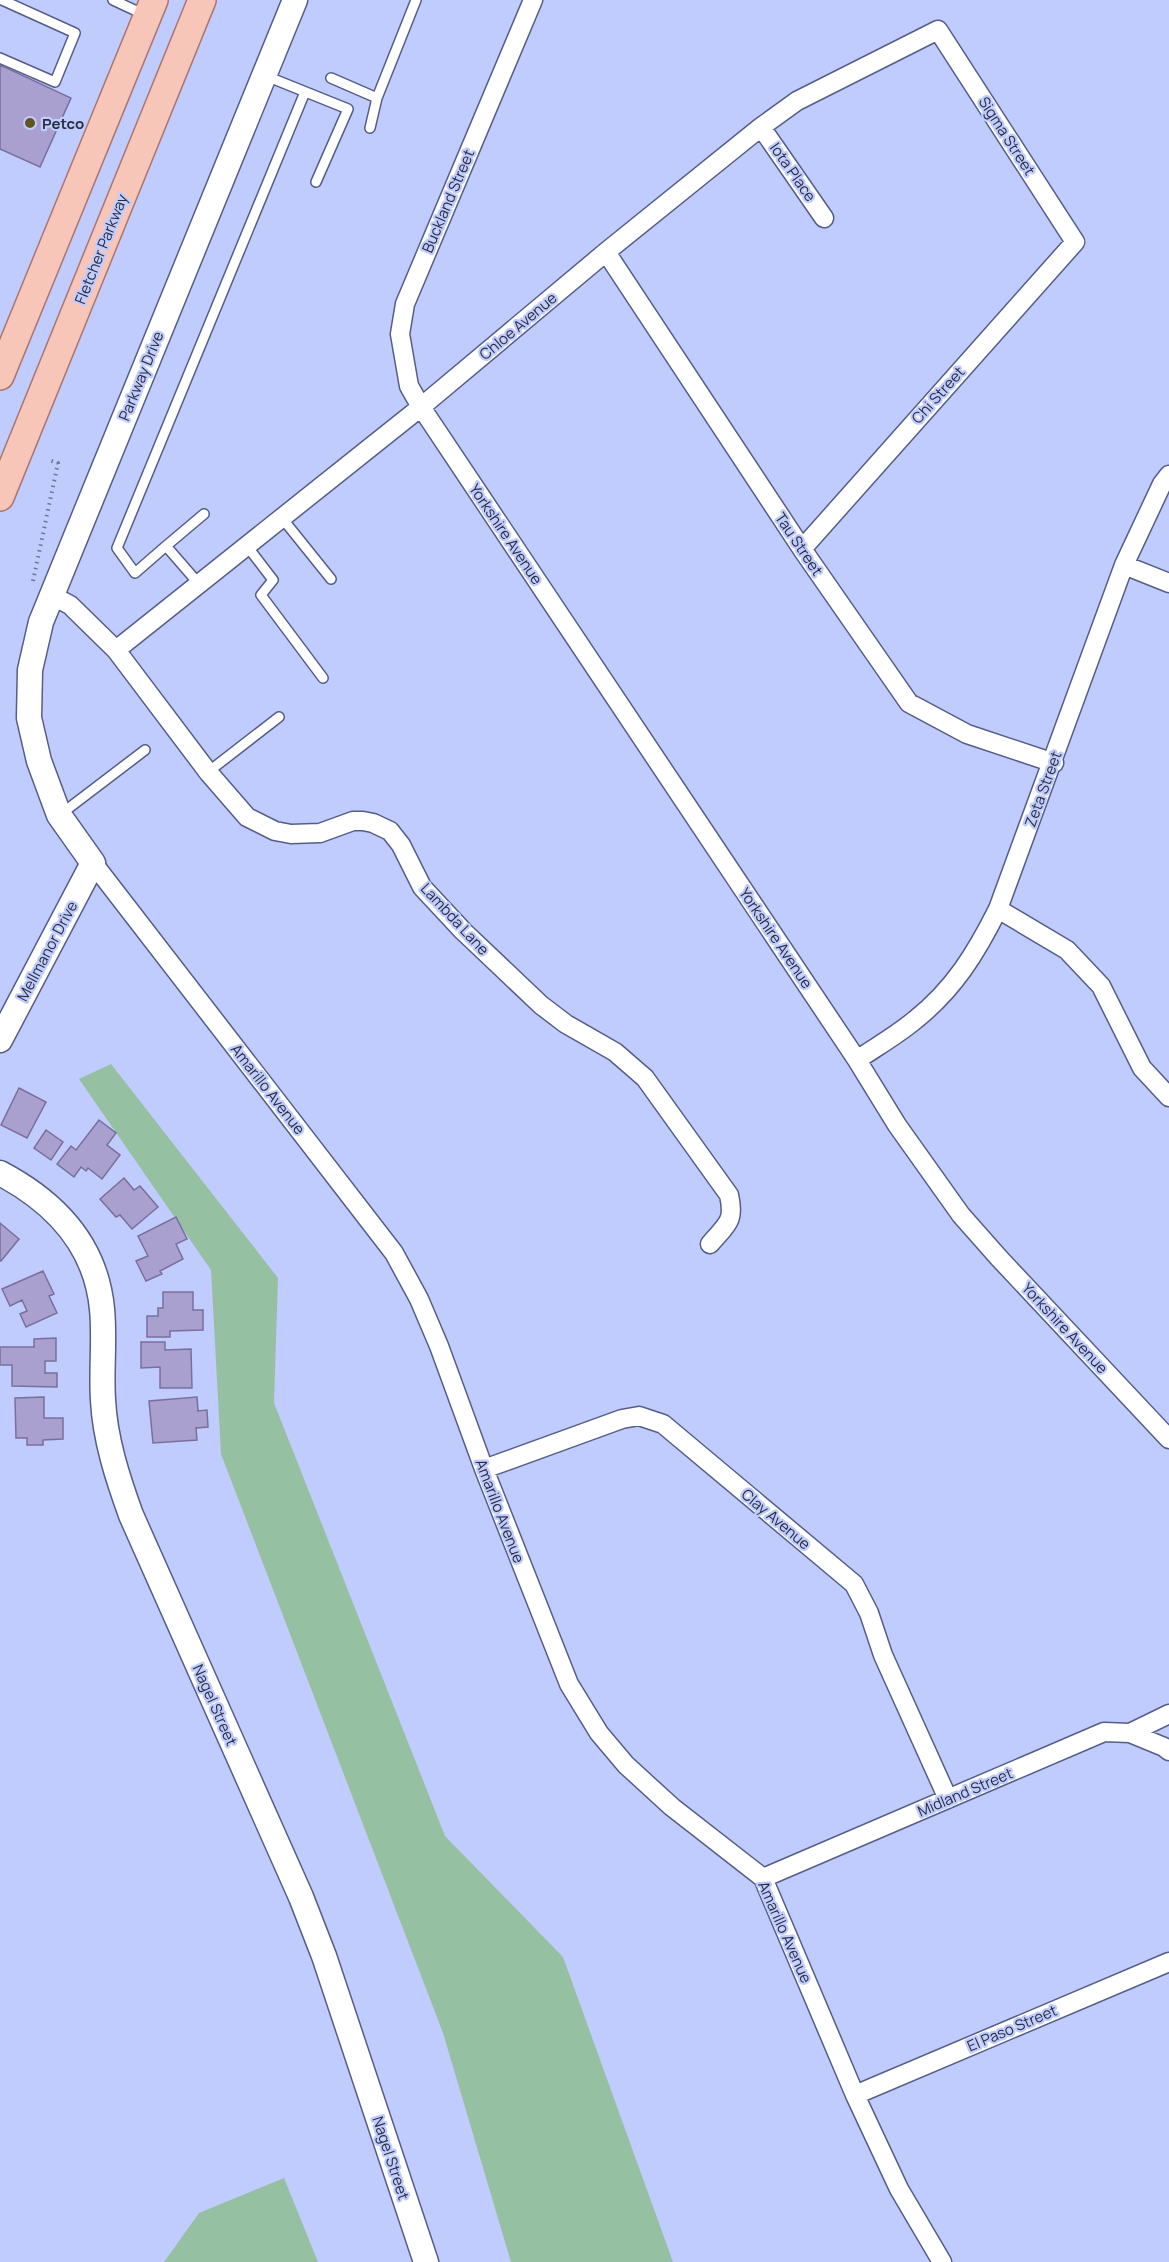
<svg xmlns="http://www.w3.org/2000/svg" width="1169" height="2262" viewBox="0 0 1169 2262" font-family="Manrope,sans-serif">
<style>
.green{fill:#95c1a2}
.building{fill:#aaa0d0;stroke:#796f9c;stroke-width:1.5}
.lines{fill:none;stroke-linecap:round;stroke-linejoin:round}
.lane-casing{stroke:#545e88;stroke-width:12}
.street-casing{stroke:#545e88;stroke-width:21}
.secondary-casing{stroke:#545e88;stroke-width:27}
.primary-casing{stroke:#ac7670;stroke-width:30}
.path{stroke:#6f7798;stroke-width:4;stroke-dasharray:1.5 4.5;stroke-linecap:butt}
.lane{stroke:#fff;stroke-width:9}
.street{stroke:#fff;stroke-width:18}
.secondary{stroke:#fff;stroke-width:24}
.primary{stroke:#f8c5b9;stroke-width:27}
.poi-dot{fill:#625421;stroke:#c0ccfd;stroke-width:2}
.labels{text-anchor:middle;dominant-baseline:central;stroke-width:4.5;stroke-linejoin:round;paint-order:stroke}
.poi-label{font-size:15px;font-weight:bold;fill:#292d40;stroke:#c0ccfd;text-anchor:start}
.street-label{font-size:15px;fill:#292d40;stroke:#c0ccfd}
</style>
<rect width="100%" height="100%" fill="#c0ccfd"/>
<path class="green" d="M111,1064L278,1278L274,1403L445,1836L563,1957L673,2262H511L443,2033L221,1454L211,1270L79,1079Z
M284,2178L318,2262H164L199,2213Z"/>
<path class="building" d="M0,65L71,98L40,167L0,149Z
M19,1088L46,1102L27,1138L1,1125Z
M99,1120L116,1133L107,1145L120,1155L102,1179L88,1168L86,1171L81,1167L74,1177L57,1164L71,1146L76,1150Z
M46,1130L63,1142L51,1160L34,1148Z
M124,1178L134,1190L140,1186L158,1207L132,1229L120,1215L116,1217L100,1199Z
M176,1217L187,1239L176,1244L183,1259L160,1271L162,1274L146,1281L136,1261L148,1256L138,1236Z
M0,1223L19,1239L1,1261H0Z
M43,1271L54,1294L49,1296L57,1313L26,1327L20,1314L27,1311L22,1300L10,1306L2,1289Z
M163,1292H193V1310H203V1330L170,1331V1337H147V1316H158V1308H163Z
M56,1338V1361H45V1373H57V1387L12,1386V1365H0V1347H34V1339Z
M141,1342H165V1350L191,1349L192,1388H160V1367L141,1368Z
M44,1397V1418H63V1439L43,1440V1445H27V1438H16L15,1398Z
M197,1397L198,1411L207,1410L208,1427L196,1428L197,1440L153,1443L149,1401Z"/>
<g class="lines">
<defs>
<path id="lane" d="M113,0L145,15
M0,58L55,82L75,33L2,0
M266,76L348,109L316,182
M331,78L377,98
M370,128L377,98L416,0
M282,518L331,579
M166,546L204,514
M247,546L273,580L261,595L323,678
M199,584L166,546L135,573L117,548L305,92
M208,772L279,717
M61,814L145,750"/>
<path id="street" d="M533,0L405,304L400,334L409,386L421,407L857,1060L897,1125L961,1215L999,1258L1169,1439
M761,127L824,218
M606,252L802,549L909,703L967,734L1054,763
M1124,565L1169,583
M51,595L70,605L116,650L208,772L247,817L275,831L291,834L320,833L353,821H363L373,823L390,831L401,845L422,887L463,931L541,1005L566,1024L615,1052L645,1078L729,1195C735,1222 727,1224 710,1244
M116,650L421,407L606,252L761,127L797,101L938,30L1075,242L802,549
M93,863L394,1253L419,1299L439,1346L484,1469L569,1684L599,1733L626,1765L672,1807L763,1878L855,2095L899,2189L942,2262
M998,909L1067,950L1101,986L1142,1068L1169,1097
M857,1060C876,1047 897,1035 915,1020C954,989 976,953 998,909L1124,565L1162,484L1169,475
M484,1469L622,1419L639,1416L663,1424L854,1584L869,1613L883,1655L948,1799
M1130,1733L1164,1747L1169,1751
M763,1878L1104,1732L1130,1733L1169,1714
M855,2095L1169,1962"/>
<path id="secondary" d="M0,1040L93,863L59,815L39,761L29,718L30,670L41,622L295,0
M0,1173C55,1202 96,1245 102,1309C105,1339 101,1370 103,1400C105,1440 118,1479 131,1515L301,1897L324,1956L426,2262"/>
<path id="primary" d="M0,376L154,0
M0,497L202,0"/>
</defs>
<use href="#lane" class="lane-casing"/>
<use href="#street" class="street-casing"/>
<use href="#secondary" class="secondary-casing"/>
<use href="#primary" class="primary-casing"/>
<path class="path" d="M33,581L58,463L49,460"/>
<use href="#lane" class="lane"/>
<use href="#street" class="street"/>
<use href="#secondary" class="secondary"/>
<use href="#primary" class="primary"/>
</g>
<circle class="poi-dot" cx="30" cy="123" r="6"/>
<g class="labels">
<g class="poi-label">
<text x="42" y="123">Petco</text>
</g>
<g class="street-label">
<text transform="translate(1007 136) rotate(57)">Sigma Street</text>
<text transform="translate(793 172) rotate(55)">Iota Place</text>
<text transform="translate(448 201) rotate(-67)">Buckland Street</text>
<text transform="translate(101 249) rotate(-68)">Fletcher Parkway</text>
<text transform="translate(518 326) rotate(-40)">Chloe Avenue</text>
<text transform="translate(141 376) rotate(-68)">Parkway Drive</text>
<text transform="translate(938 395) rotate(-48)">Chi Street</text>
<text transform="translate(506 534) rotate(56)">Yorkshire Avenue</text>
<text transform="translate(799 544) rotate(56)">Tau Street</text>
<text transform="translate(1043 789) rotate(-70)">Zeta Street</text>
<text transform="translate(455 919) rotate(47)">Lambda Lane</text>
<text transform="translate(776 938) rotate(56)">Yorkshire Avenue</text>
<text transform="translate(47 951) rotate(-62)">Mellmanor Drive</text>
<text transform="translate(268 1089) rotate(52)">Amarillo Avenue</text>
<text transform="translate(1065 1328) rotate(47)">Yorkshire Avenue</text>
<text transform="translate(500 1511) rotate(69)">Amarillo Avenue</text>
<text transform="translate(776 1519) rotate(40)">Clay Avenue</text>
<text transform="translate(215 1705) rotate(66)">Nagel Street</text>
<text transform="translate(965 1792) rotate(-23)">Midland Street</text>
<text transform="translate(785 1932) rotate(66)">Amarillo Avenue</text>
<text transform="translate(1012 2028) rotate(-23)">El Paso Street</text>
<text transform="translate(391 2158) rotate(72)">Nagel Street</text>
</g>
</g>
</svg>
